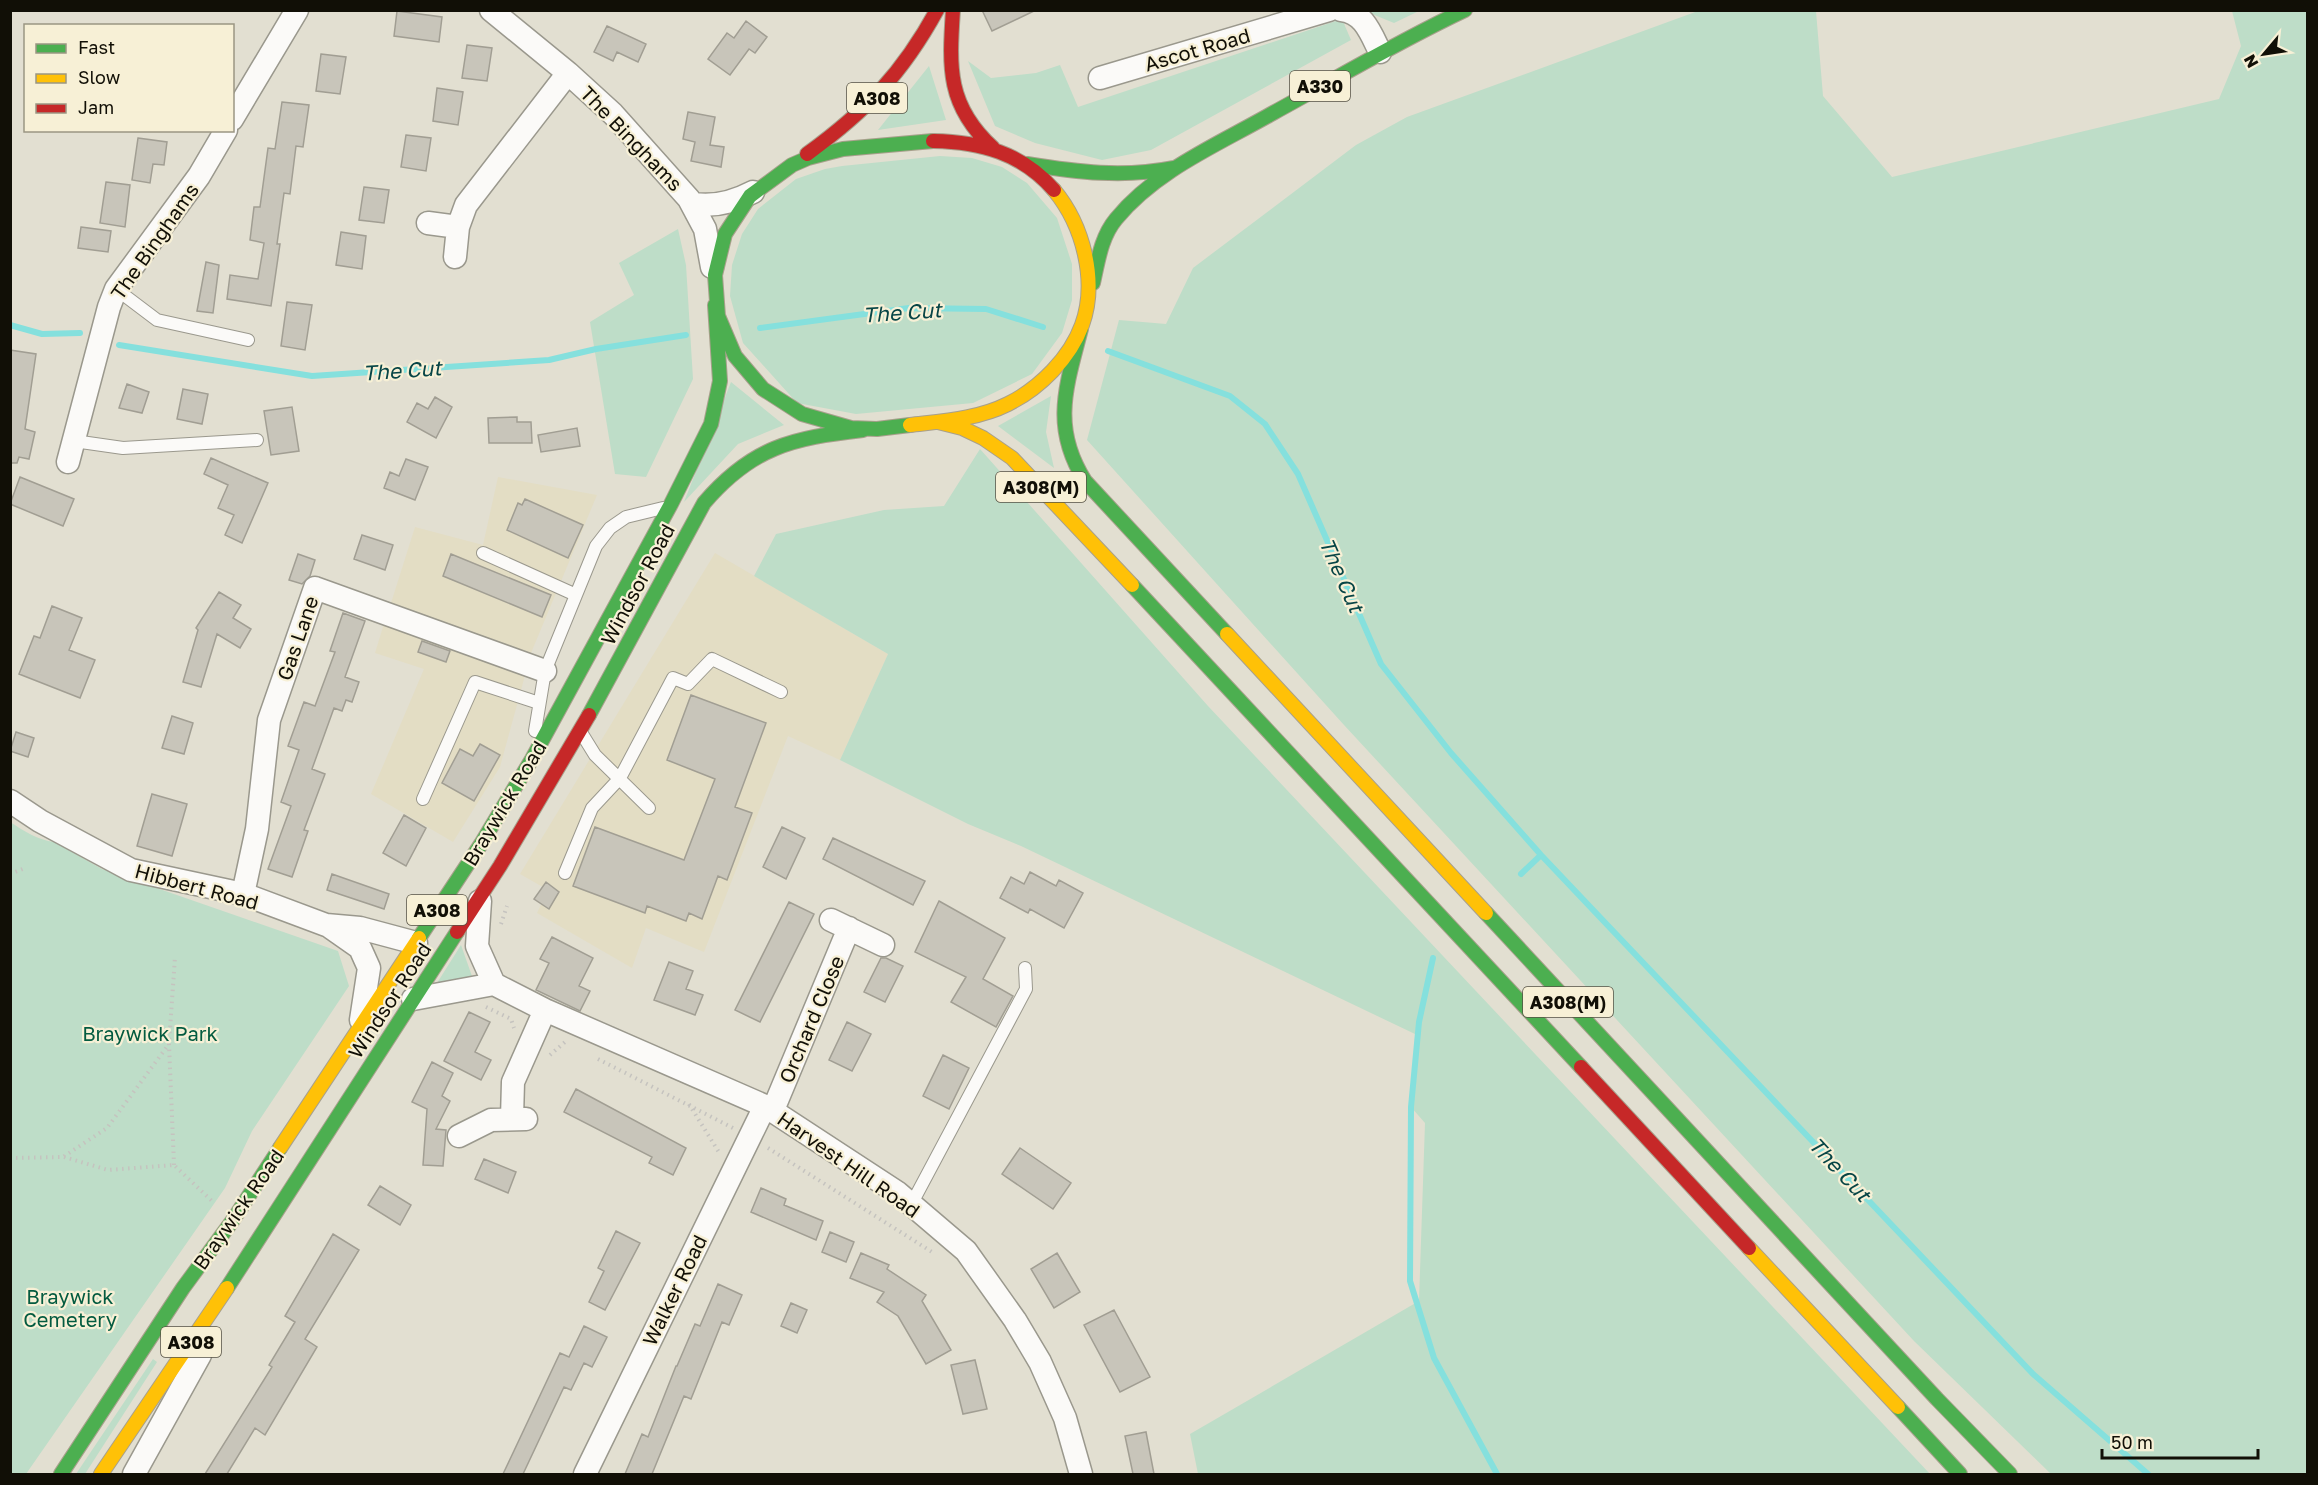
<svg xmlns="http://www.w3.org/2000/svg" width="2318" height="1485" viewBox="0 0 2318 1485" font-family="'Golos Text',sans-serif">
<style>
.built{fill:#e3ddc4}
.green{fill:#beddc8}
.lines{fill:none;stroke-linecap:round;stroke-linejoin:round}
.stream{stroke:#85e0dd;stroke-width:6}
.building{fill:#c8c5ba;stroke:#a19e93;stroke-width:1.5}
.lane-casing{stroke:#9a988d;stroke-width:14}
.street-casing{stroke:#9a988d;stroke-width:25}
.fast-casing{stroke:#a8a08c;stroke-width:16}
.slow-casing{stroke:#a8a08c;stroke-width:16}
.jam-casing{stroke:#a8a08c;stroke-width:16}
.path{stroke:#c5c3bf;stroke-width:4;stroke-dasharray:1.5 4.5;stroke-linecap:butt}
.lane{stroke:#fbfaf8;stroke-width:12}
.street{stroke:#fbfaf8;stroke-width:22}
.fast{stroke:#4caf50;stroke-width:14}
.slow{stroke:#ffc107;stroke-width:14}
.jam{stroke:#c62828;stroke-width:14}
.labels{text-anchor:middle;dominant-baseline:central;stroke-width:4.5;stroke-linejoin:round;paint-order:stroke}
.shield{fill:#f7f0d6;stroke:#565244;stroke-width:1.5}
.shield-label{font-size:18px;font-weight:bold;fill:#110f06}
.street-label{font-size:20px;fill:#110f06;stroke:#f7f0d6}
.park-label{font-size:20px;fill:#045b40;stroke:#f7f0d6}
.water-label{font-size:21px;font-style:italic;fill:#074546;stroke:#f7f0d6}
</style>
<rect width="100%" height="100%" fill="#e2dfd1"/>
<path class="built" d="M498,477L597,495L531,653L391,603L415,527L483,545Z
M715,553L888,654L840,760L788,736L704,952L646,928L632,968L537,913L548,890L520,874Z
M386,617L527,668L500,767L453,842L371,794L424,669L375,653Z"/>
<path class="green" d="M1369,11H1419L1394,23L1372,14Z
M1698,11H1816L1823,96L1892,177L2219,99L2241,46L2232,11H2307V1474H2051L1914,1341L1344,725L1087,440L1119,320L1166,324L1193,268L1356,145L1407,117Z
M1342,19L1351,40L1151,150L1102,160L1035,143L995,126L968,61L991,78L1036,73L1060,65L1078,107Z
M929,66L946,120L878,130Z
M940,156L972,158L1002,167L1027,183L1057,218L1072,264V300L1062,333L1032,374L973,403L856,414L797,403L743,343L730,296L732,265L742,234L758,209L796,179L825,169L842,166Z
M678,229L686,265L693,379L646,477L615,474L590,322L634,295L619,263Z
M731,382L784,425L738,444L684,502Z
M1051,396L1046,432L1054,468L998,426Z
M980,449L1208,706L1930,1474H1198L1190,1434L1419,1301L1425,1123L1411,1107L1415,1066V1034L1021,846L968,824L840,760L888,654L754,576L776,534L884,510L944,506Z
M10,822C24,831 38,840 54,842L102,869L338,951L349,986L252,1131L225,1188L26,1474H10Z
M461,945L473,979L437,983Z
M153,1359L157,1362L85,1474H76Z"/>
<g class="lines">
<path class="stream" d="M10,325L42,334L80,333
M760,328L909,308L986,309L1043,327
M119,345L312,376L549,360L596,349L686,335
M1108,351L1230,396L1265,424L1298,474L1381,664L1451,753L1541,855L2033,1374L2148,1474
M1521,874L1541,855
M1433,958L1419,1022L1411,1107L1410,1281L1434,1358L1497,1474"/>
</g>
<path class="building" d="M982,10H1036L992,31Z
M397,11L442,17L439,42L394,36Z
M746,21L767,37L755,53L749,49L730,75L708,59L727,33L734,38Z
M607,26L646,44L638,62L617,52L613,61L594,52Z
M467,45L492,48L487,81L462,78Z
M321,54L346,57L340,94L316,91Z
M437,88L463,92L458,125L433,121Z
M282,102L309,105L303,147L296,146L290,194L284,193L277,244H280L271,306L227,299L230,275L258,279L264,243L250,240L254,207H260L268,148L275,149Z
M688,112L715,117L710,145L724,147L721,167L691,161L695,142L683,139Z
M406,135L431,138L426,171L401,167Z
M138,138L167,142L164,165L153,164L150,183L132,180Z
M106,182L130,185L125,227L100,223Z
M364,187L389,190L384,223L359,220Z
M81,227L111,231L108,252L78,248Z
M341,232L366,236L362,269L336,265Z
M206,262L219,265L213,313L197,311Z
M287,302L312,305L305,350L281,346Z
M10,350L36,354L25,429L35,432L29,459L19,457L17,463H10Z
M127,384L149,392L142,413L119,408Z
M183,389L208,394L202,424L177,419Z
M435,397L452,407L436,438L407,422L417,403L428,409Z
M292,407L299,451L271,455L264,411Z
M517,417V422H531L532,443H489L488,418Z
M577,428L580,446L541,452L538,435Z
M211,458L268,483L242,543L225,535L234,515L218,508L228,485L204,474Z
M406,459L428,467L415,500L384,488L390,472L399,476Z
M20,477L74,499L63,526L10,504Z
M525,499L583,525L568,558L507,530L518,503L522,505Z
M362,535L393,545L385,570L354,559Z
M298,554L315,560L310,576L302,584L289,580Z
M451,554L551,595L542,617L443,576Z
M219,592L241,605L233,618L251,629L240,648L217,634L201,687L183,682L198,630L196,628Z
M52,606L82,618L69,650L95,660L80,698L19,674L34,636L40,638Z
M343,613L365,621L345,677L359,682L352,702L346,700L342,711L334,708L312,769L325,774L304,830L308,831L292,877L268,869L291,806L281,802L299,750L288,746L304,702L315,706L335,652L330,651Z
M422,641L450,651L446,662L418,652Z
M691,695L766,723L735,807L752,813L727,880L718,876L702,919L689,913L686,921L647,906L645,913L573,886L595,827L684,860L715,779L667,760Z
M172,716L193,723L184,754L162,748Z
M16,732L34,738L28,757L10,751Z
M480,744L500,755L474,801L442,783L460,749L473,756Z
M152,794L187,804L172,856L137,846Z
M404,815L426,828L406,866L383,853Z
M782,827L805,838L786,879L763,867Z
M833,838L925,881L913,905L823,859Z
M1030,872L1056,886L1059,880L1083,893L1064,928L1030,909L1028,913L1000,898L1011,877L1024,884Z
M332,874L389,894L384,909L327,890Z
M546,882L559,892L549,909L534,899Z
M939,901L1005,938L983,979L1013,996L996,1027L951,1002L966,977L915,952Z
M789,902L814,914L760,1022L735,1010Z
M552,937L593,958L579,986L590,991L580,1011L536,990L549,963L540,959Z
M881,958H886L903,966L885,1002L864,992Z
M669,962L693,971L686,989L703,995L695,1015L654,1000Z
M469,1012L490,1022L475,1052L491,1060L481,1080L444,1061Z
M847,1022L871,1034L852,1071L829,1060Z
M943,1055L969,1068L949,1109L923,1096Z
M432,1062L453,1073L442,1096L450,1101L436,1129L446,1130L443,1166L423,1165L427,1109L412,1102Z
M576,1089L686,1148L673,1175L649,1163L652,1157L564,1112Z
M1020,1148L1071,1183L1053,1209L1002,1174Z
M484,1159L516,1172L508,1193L475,1179Z
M380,1186L411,1205L400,1225L368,1205Z
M761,1188L786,1199L784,1205L823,1221L816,1240L751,1212Z
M616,1231L640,1243L605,1310L589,1302L604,1271L598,1268Z
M830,1232L854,1242L846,1262L822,1252Z
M333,1234L359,1250L305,1339L317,1347L265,1435L255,1428L227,1474H205L272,1367L269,1365L295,1322L285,1316Z
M861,1253L889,1265L887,1269L926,1295L922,1301L951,1350L926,1364L898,1316L877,1302L884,1292L850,1278Z
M1057,1253L1080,1292L1054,1308L1031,1269Z
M718,1284L742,1295L729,1325L722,1322L691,1399L684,1396L652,1474H625L642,1434L648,1437L676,1366H677L695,1324L700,1326Z
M791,1303L807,1310L797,1333L781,1326Z
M1114,1310L1150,1377L1120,1392L1084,1325Z
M584,1326L607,1337L592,1367L584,1363L571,1390L564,1387L523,1474H503L560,1353L569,1357Z
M975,1360L987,1409L963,1414L951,1365Z
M1146,1432L1154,1474H1133L1125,1436Z"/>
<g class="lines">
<defs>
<path id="lane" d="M116,289L157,320L248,340
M74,441L123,448L257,440
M483,553L576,595
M535,731L545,671L596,546L610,528L626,517L663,508
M582,734L595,755L649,808
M423,799L475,682L539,703
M565,873L592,808L620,778L673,678L688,684L712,659L781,692
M911,1205L1026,989L1025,968"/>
<path id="street" d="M491,10L568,73L613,114L689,199L705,229L712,267
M1341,10C1364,12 1371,34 1380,52
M1100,78L1329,10
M232,119L297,10
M694,204C715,207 734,202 753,192
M428,223L458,227
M455,257L458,227L466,205L568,73
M68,462L109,307L116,289L199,176L226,130
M10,801L40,821L131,870L243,894L326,925L360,928L416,943
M243,894L257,829L269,720L315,588L545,671
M480,901L477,946L494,984
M831,920L883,945
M330,927L360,948L369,968L361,1020
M413,999L494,984L545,1010L765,1106L898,1193L966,1251L1015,1320L1040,1362L1065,1418L1081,1474
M773,1110L849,928
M512,1118L513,1082L545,1010
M459,1136L491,1120L526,1119
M134,1474L200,1355
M585,1474L765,1106"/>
<path id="fast" d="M1027,164C1077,172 1123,178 1173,168
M1093,283C1098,261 1101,237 1116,219C1156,170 1219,144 1273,113C1337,78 1399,41 1465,10
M1081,329C1066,387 1051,427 1085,481L1227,634
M910,425L877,429L851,428L802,414L763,389L735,356L718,316L715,275L725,234L750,196L792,165L808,158L843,149L933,141
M1132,585L1581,1067
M589,715L704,503C752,447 792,438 863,430
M1486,913L1937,1399L2010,1474
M419,938L481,844L532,759L671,504L711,424L720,381L715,305
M227,1288L457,932
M1898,1407L1960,1474
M61,1474L183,1288L233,1220L280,1148"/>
<path id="slow" d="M938,422L962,428L983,438L1012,458L1132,585
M910,425C944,421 978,419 1008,404C1040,388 1070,358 1082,325C1098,281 1083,225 1054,190
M1227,634L1486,913
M280,1148L419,938
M1749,1248L1898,1407
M101,1474L227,1288"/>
<path id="jam" d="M953,10C949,68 947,106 993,148
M933,141C981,142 1022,153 1054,190
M807,154C866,111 902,74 937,10
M457,932L500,866L589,715
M1581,1067L1749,1248"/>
</defs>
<use href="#lane" class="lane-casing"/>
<use href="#street" class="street-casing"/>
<use href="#fast" class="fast-casing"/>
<use href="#slow" class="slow-casing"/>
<use href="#jam" class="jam-casing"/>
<path class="path" d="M10,874L25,868
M501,924L507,906
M486,1007L511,1019L514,1028
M550,1055L565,1042
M598,1059L733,1128
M689,1104L720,1154
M768,1148L932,1252
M64,1157L108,1170L174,1165L213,1202
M10,1158L63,1157L107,1128L169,1044
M174,1165L169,1044L175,957"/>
<use href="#lane" class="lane"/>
<use href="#street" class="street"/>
<use href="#fast" class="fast"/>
<use href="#slow" class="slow"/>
<use href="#jam" class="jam"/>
</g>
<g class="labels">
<g class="shield">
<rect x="1290" y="71" width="60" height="30" rx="4.5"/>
<rect x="847" y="83" width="60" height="30" rx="4.5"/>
<rect x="996" y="472" width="90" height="30" rx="4.5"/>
<rect x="407" y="895" width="60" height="30" rx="4.5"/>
<rect x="1523" y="987" width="90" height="30" rx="4.5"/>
<rect x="161" y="1327" width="60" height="30" rx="4.5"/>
</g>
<g class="shield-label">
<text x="1320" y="86">A330</text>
<text x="877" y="98">A308</text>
<text x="1041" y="487">A308(M)</text>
<text x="437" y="910">A308</text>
<text x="1568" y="1002">A308(M)</text>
<text x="191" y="1342">A308</text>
</g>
<g class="street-label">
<text transform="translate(1197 49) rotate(-16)">Ascot Road</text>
<text transform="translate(632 138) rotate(46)">The Binghams</text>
<text transform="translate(154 241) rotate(-55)">The Binghams</text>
<text transform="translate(637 584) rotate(-62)">Windsor Road</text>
<text transform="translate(297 638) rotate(-71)">Gas Lane</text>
<text transform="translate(504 803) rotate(-59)">Braywick Road</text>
<text transform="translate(197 886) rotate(15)">Hibbert Road</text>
<text transform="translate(389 1000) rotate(-57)">Windsor Road</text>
<text transform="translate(811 1019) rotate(-67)">Orchard Close</text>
<text transform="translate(849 1164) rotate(35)">Harvest Hill Road</text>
<text transform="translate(238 1209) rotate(-55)">Braywick Road</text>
<text transform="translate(674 1290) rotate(-64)">Walker Road</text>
</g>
<g class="park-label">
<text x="150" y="1033">Braywick Park</text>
<text x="70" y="1296">Braywick<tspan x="70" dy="23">Cemetery</tspan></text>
</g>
<g class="water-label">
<text transform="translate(902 312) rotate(-4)">The Cut</text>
<text transform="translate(402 370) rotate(-4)">The Cut</text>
<text transform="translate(1342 575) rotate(66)">The Cut</text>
<text transform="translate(1840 1169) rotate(47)">The Cut</text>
</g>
</g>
<rect width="2318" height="1485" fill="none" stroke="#110f06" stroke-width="24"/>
<rect x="24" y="24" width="210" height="108" fill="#f7f0d6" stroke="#9b9683" stroke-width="1.5"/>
<rect x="36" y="44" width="30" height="9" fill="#4caf50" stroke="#9b9683" stroke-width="1.5"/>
<text x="78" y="54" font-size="18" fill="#110f06">Fast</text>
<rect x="36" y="74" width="30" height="9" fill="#ffc107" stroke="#9b9683" stroke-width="1.5"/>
<text x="78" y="84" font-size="18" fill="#110f06">Slow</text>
<rect x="36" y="104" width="30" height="9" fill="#c62828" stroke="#9b9683" stroke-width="1.5"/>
<text x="78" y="114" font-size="18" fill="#110f06">Jam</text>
<g transform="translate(2264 54) rotate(241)" stroke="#f7f0d6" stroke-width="4.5" paint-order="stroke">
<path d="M0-4.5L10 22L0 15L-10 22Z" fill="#110f06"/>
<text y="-9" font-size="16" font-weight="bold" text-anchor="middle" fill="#110f06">N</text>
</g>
<path d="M2102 1449v9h156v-9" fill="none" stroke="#110f06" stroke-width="3"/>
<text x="2111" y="1449" font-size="18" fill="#110f06" stroke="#f7f0d6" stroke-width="4.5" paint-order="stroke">50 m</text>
</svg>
